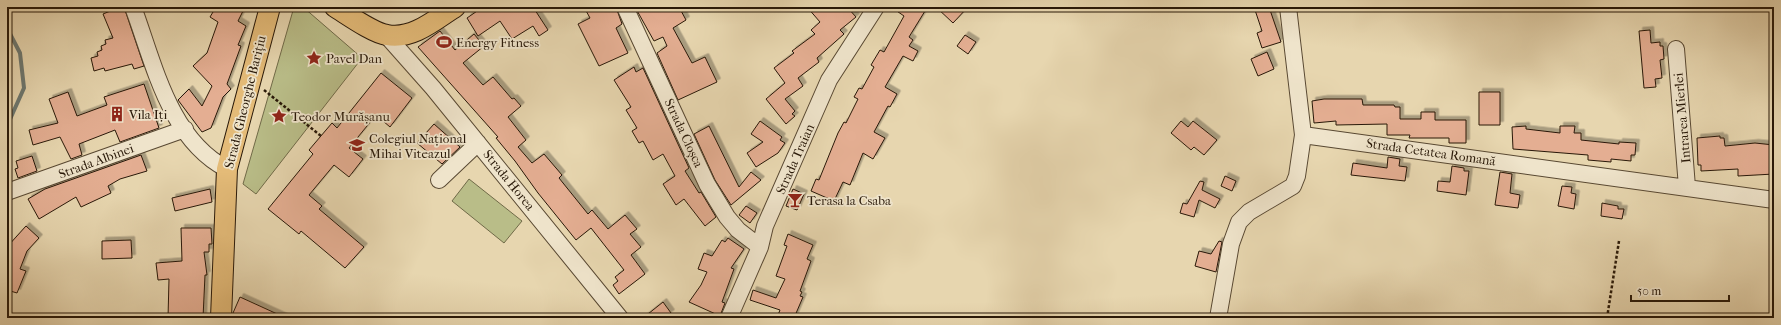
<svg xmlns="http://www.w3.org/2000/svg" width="1781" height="325" viewBox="0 0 1781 325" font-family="'IM FELL French Canon',serif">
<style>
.green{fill:#b9bd88;stroke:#706a48}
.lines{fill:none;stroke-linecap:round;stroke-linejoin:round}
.stream{stroke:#6c7770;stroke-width:4}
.building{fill:#e4ae92;stroke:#281808;filter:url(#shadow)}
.minor-casing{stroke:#584832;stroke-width:18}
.major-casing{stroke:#281808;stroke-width:22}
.path{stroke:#281808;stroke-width:2.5;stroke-dasharray:3 2;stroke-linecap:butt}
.minor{stroke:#efe4cb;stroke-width:16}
.major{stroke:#e4bb78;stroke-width:20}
.labels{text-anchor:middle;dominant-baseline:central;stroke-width:3.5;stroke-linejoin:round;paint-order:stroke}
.poi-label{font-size:13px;fill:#281808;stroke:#efe4cb;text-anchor:start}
.street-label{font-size:13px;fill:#281808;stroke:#efe4cb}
</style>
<defs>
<filter id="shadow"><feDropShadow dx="3.5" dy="-3.5" stdDeviation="0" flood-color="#0004"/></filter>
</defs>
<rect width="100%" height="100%" fill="#e7d6af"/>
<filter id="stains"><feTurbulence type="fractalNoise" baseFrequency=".005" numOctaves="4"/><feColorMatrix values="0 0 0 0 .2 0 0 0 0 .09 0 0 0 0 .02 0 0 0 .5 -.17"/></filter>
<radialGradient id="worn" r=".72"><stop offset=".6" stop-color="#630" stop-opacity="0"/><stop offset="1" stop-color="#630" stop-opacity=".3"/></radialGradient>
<path class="green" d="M294,7H303L362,58L256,194L243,184Z
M469,179L522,221L504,243L452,201Z"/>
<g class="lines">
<path class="stream" d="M7,28L20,53L24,88L7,126"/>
</g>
<path class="building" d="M120,7H124L144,66L134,69L132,64L105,71L104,68L94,71L91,58L98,56L97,52L102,50L101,46L106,44L105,40L113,38L103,14Z
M216,7H245L238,21L246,26L238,45L241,46L227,84L231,89L223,97L211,128L202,132L178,100L189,89L202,106L212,86L193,66L207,53L218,22L210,17Z
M483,7H533L548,30L539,36L533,26L512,39L500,21L478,36L467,18Z
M584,7H616L622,24L616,28L628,53L599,66L578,24L590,18Z
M635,7H679L686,20L673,28L692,63L705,57L717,82L678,100L657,53L667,46L663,37L654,41Z
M807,7H847L856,17L840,30L844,34L817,58L819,62L798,78L803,86L785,99L795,111L792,114L795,116L786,124L766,99L785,83L774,68L794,53L792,51L815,34L811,30L820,22Z
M891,7H919L925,11L909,37L913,40L909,46L918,51L913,61L903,56L885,87L897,94L890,107L888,106L874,132L885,138L873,159L863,153L850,185L843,182L834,201L811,191L816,179L819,180L838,133L844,122L846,123L858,99L854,97L859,88L862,89L874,67L871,65L880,50L884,52L904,16Z
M936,7H968L953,23Z
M1254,7H1269L1281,42L1262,48L1257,33L1262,31Z
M1650,30L1651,43L1660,42V46H1663L1664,59L1660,60L1662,78L1655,79L1656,87L1644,88L1639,31Z
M440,31L455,50L474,34L484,46L463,63L483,85L493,77L512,99L514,98L521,106L508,117L526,140L518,147L532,163L544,154L562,175L559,178L588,214L592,210L608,229L625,215L637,229L630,234L641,247L631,255L645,274L619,294L613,285L618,281L615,277L624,270L591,228L576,240L538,193L515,161L496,138L498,137L418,47Z
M965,35L976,42L968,54L957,46Z
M1267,52L1274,69L1258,76L1251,59Z
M634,67L636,72L643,68L689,168L685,171L699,193L701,192L716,217L705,226L684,199L676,205L663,184L675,176L663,154L653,160L643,141L639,143L632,131L637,128L626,110L631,107L614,80Z
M381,73L412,98L390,127L376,115L349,148L363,159L349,177L334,165L309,195L322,206L319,209L364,247L345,268L301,231L299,234L268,209L313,154L309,150L332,123L337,128Z
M144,84L159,128L120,142L115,130L79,144L82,155L71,159L60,137L33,145L29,130L58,123L49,99L68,92L77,116L107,105L104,97Z
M1479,92H1500V125H1479Z
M1324,99H1362L1363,105H1394L1395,107H1400V119H1421V112H1435V120H1466V143H1449V138H1409L1410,135H1387V124L1336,125V121L1314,123L1312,101Z
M760,121L782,137L780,140L785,143L778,153L756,167L747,153L763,142L751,134Z
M1181,121L1188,127L1193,121L1217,140L1204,155L1194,147L1191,150L1171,133Z
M434,124L460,147L442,164L417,143Z
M709,126L739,187L751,172L761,180L731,205L715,180L694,134Z
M1526,126V129L1560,133V126H1575L1574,133H1581V140L1619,144V142L1636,143L1635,155H1631V161L1611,159V162L1588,160V155L1513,149L1512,127Z
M1720,136V138H1724L1725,146L1755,143L1774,145V174L1738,176V169L1701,171V165H1698L1697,138Z
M141,155L147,171L120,179L108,186L111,193L81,207L76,197L39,219L28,199L45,189Z
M32,156L37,171L18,178L15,169L18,168L16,161Z
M1388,157L1400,159L1399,166L1407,167L1405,181L1351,175L1353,163L1387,168Z
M1452,166L1464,168V171H1469L1466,195L1437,191L1438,181L1450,182Z
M1500,172L1512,174L1510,193L1520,195L1518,208L1495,205Z
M1225,176L1236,181L1232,191L1221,186Z
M1200,181L1204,182L1202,190L1220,199L1215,208L1199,200L1194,217L1180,213L1183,203L1187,204Z
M1562,186L1572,187L1571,193L1576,194L1574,209L1558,206Z
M210,189L212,202L175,211L172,198Z
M793,189L804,194L797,210L786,206Z
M1602,203L1618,206V209H1624L1622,219L1601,216Z
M746,206L757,213L750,223L739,215Z
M26,226L39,238L27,251L20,269L26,271L17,293L7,290V247Z
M181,228H211L212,244H209V252H204L207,275H205L203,318H168L169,279L158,280L156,263L182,261Z
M788,234L813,245L807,259L811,261L800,291L802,292L800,296L803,297L794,318H785L778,315L780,310L750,300L753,290L776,298L785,279L776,276L787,246L784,245Z
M728,238L744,249L731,268L734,269L722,302L725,303L720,316L689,302L701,285L707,272L698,269L704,253L712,256L722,240L725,242Z
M131,240L132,258L102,259V241Z
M1219,241L1222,242L1216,272L1195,266L1199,251L1211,254Z
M240,297L286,318H245L233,313Z
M663,302L671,313L664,318H643Z"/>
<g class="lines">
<defs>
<path id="minor" d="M133,7C154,63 169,139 227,169
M625,7L707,184L727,217L738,230L760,247
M386,35L433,88L620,318
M1676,49L1687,187
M1303,135L1774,200
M439,180L478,143
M7,192L185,129
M729,318L760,247L765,226L829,80L876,7
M1218,318L1231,244L1239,222L1249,212L1293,186L1297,176L1303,135L1288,7"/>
<path id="major" d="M335,7C348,15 373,33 387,35C412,40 435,20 455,7
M221,318L227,169L270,7"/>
</defs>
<use href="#minor" class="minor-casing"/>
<use href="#major" class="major-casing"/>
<path class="path" d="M264,90L321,136
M1607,318L1619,241"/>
<use href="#minor" class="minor"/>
<use href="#major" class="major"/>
</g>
<defs>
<symbol id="stadium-bare" viewBox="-9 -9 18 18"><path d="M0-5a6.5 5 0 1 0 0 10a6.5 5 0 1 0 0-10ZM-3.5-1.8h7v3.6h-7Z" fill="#8f2418" stroke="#efe4cb" stroke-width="2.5" paint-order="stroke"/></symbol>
<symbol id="sight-bare" viewBox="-9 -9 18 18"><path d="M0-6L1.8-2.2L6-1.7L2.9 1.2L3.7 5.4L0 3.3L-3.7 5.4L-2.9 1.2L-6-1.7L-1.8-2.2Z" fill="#8f2418" stroke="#efe4cb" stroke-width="2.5" paint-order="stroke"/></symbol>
<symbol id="building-bare" viewBox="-9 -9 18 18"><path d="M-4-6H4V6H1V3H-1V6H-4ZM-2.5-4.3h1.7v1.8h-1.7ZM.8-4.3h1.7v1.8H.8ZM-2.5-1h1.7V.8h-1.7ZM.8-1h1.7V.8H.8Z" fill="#8f2418" stroke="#efe4cb" stroke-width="2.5" paint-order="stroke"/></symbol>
<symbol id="school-bare" viewBox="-9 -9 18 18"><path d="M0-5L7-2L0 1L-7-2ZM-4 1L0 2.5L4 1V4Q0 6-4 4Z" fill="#8f2418" stroke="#efe4cb" stroke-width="2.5" paint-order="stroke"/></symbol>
<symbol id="bar-bare" viewBox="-9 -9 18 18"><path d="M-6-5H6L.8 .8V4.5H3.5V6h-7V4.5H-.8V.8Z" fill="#8f2418" stroke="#efe4cb" stroke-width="2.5" paint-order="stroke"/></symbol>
</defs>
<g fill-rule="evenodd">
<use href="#stadium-bare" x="433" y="31" width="22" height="22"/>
<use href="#sight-bare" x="303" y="47" width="22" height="22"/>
<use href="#building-bare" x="106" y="103" width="22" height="22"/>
<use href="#sight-bare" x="268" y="105" width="22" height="22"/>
<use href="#school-bare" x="346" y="134" width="22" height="22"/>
<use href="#bar-bare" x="784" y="189" width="22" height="22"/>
</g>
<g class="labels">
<g class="poi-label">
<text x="456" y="42">Energy Fitness</text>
<text x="326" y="58">Pavel Dan</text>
<text x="129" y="114">Vila Iți</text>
<text x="291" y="116">Teodor Murășanu</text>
<text x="369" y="138">Colegiul Național<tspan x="369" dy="15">Mihai Viteazul</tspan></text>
<text x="807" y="200">Terasa la Csaba</text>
</g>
<g class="street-label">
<text transform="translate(245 102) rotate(-76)">Strada Gheorghe Barițiu</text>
<text transform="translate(1682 118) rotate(-95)">Intrarea Mierlei</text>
<text transform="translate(684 133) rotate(65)">Strada Cloșca</text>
<text transform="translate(1431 152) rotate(8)">Strada Cetatea Romană</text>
<text transform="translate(795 159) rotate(-66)">Strada Traian</text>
<text transform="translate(96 161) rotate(-20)">Strada Albinei</text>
<text transform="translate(509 180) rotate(51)">Strada Horea</text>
</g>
</g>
<rect width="1781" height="325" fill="none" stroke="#e7d6af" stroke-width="24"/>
<rect x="8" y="8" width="1765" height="309" fill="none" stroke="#281808" stroke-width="2"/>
<rect x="12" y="12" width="1757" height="301" fill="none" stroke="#281808"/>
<path d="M1631 295v6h98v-6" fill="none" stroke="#281808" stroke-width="2"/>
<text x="1637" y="295" font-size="12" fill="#281808" stroke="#efe4cb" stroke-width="3" paint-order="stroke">50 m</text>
<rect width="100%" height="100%" filter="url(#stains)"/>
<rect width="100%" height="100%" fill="url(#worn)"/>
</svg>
